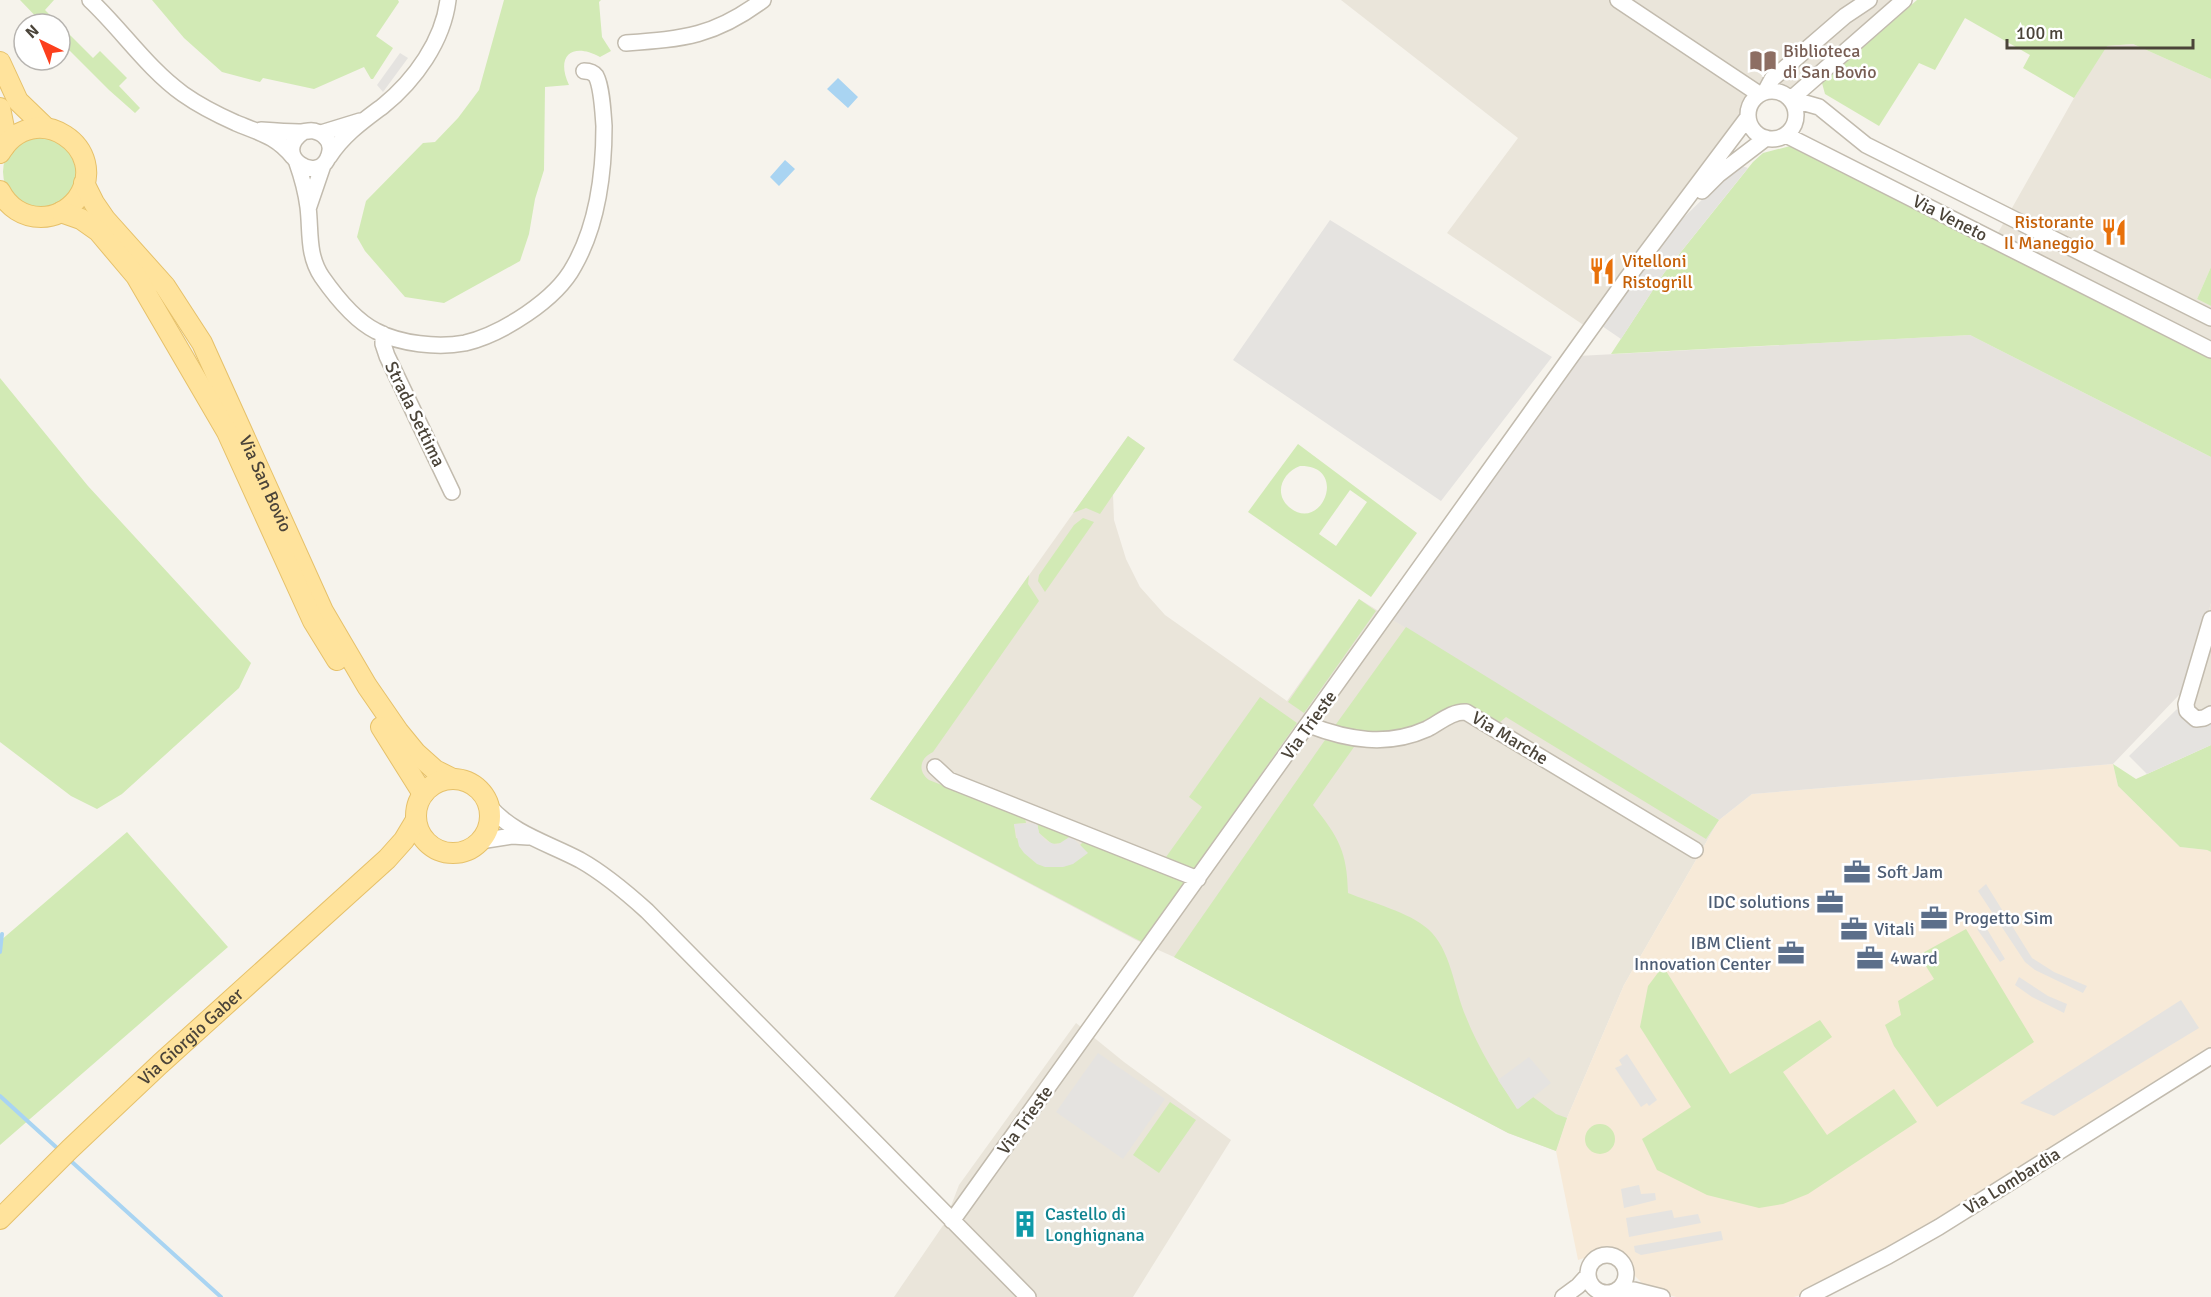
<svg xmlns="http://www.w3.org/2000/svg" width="2211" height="1297" viewBox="0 0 2211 1297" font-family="Signika,sans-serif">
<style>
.residential{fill:#eae5da}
.commercial{fill:#f7ead8}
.industrial{fill:#e6e2dd}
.green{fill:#d2eab5;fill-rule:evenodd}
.parking{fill:#e5e3e0}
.water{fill:#a9d4f2}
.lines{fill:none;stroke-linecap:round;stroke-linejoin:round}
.stream{stroke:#a9d4f2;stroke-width:4}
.minor-casing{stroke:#c2bbae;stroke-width:18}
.major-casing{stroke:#e6c16a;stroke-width:22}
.minor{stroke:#fff;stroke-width:15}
.major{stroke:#ffe39c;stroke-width:20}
.labels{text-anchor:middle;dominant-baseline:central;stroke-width:5;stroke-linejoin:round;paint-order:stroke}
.education-label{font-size:18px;fill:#785e54;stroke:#fff;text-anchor:start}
.street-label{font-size:18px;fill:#4b4439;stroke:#fff}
.food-label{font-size:18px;fill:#c56008;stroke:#fff;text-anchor:end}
.service-label{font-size:18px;fill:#4e5e75;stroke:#fff;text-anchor:start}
.culture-label{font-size:18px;fill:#0d838f;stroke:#fff;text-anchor:start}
</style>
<rect width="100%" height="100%" fill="#f6f3ec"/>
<path class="residential" d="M1341,0H1898L1792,93L1774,87L1759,91L1749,100L1744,115L1588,328L1447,233L1518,138Z
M2133,44L2211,79V267L2197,299L2211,306V358L1990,247L2074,98L2106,46Z
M1128,436L1145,448L1113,494L1114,520L1126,559L1140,587L1165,615L1287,701L1359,599L1719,820L1624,985L1567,1118L1556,1151L1508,1133L1174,957L1136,940L870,799Z
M2211,603V714L2199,719L2187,699L2189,682Z
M1076,1023L1124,1062L1231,1140L1133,1297H894L944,1224L959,1185Z"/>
<path class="commercial" d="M2113,764L2118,786L2180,847L2207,850L2211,852V1051L1937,1224L1817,1290L1794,1297H1676L1655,1291L1643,1284L1630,1271L1625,1262L1617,1255L1602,1252L1578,1260L1556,1151L1567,1118L1624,985L1719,820L1752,794Z"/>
<path class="industrial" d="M1970,335L2211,457V603L2189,682L2179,695L2113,764L1752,794L1719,820L1391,619L1578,356Z"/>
<path class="green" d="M20,0H54L45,10L59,24H43Z
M152,0H398L399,2L376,36L393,48L373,79H371L364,67L314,89L263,78L260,82L222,72L184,38Z
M504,0H601L599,2L602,37L611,51L600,57C573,42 555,55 569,85L545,87L544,170L535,199L529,234L520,261L444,303L405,297L365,251L357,237L366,201L423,143L435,142L458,118L479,90Z
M1917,0H2211V79L2133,44L2107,46L2074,98L2023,68L2030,55L1965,18L1935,70L1919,63L1879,126L1825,94L1822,83Z
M60,25L93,58L100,51L127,78L119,86L140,108L135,113L109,90L60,41Z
M3 172a37 37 0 1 1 74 0a37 37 0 1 1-74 0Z
M1794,145L2211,358V457L1970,335L1611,354L1664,273L1753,162L1763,153Z
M2211,267V306L2197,299Z
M0,378L88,486L251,663L239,688L122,794L97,809L71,796L0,742Z
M1128,436L1145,448L1100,514L1086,508L1073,513Z
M1298,444L1417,533L1371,597L1248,512ZM1300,466C1350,465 1321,535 1289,507C1273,493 1283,472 1300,466ZM1350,490L1367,502L1336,546L1319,534Z
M1083,518L1094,522L1045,592L1038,581L1039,575L1074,525Z
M1029,575L1028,584L1039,601L933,752C920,758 917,771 929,780L1025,818L1026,823L1014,824L1016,838L1087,853L1080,845L1084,841L1185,881L1142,942L870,799Z
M1359,599L1376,611L1304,713L1288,702Z
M1406,627L1719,820L1706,839L1506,717L1499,723L1466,704C1453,704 1446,713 1436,718C1401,737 1371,734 1334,727Z
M1260,697L1297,723L1194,869L1166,857L1202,807L1189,797Z
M1325,740L1354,747L1313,805C1339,838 1347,851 1348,893C1372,903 1409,912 1428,929C1451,949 1454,989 1466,1017C1479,1050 1498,1079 1517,1109L1533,1097L1556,1114L1567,1118L1556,1151L1508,1133L1174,957Z
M2211,745V852L2207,850L2180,847L2118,786L2113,764L2136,779Z
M1037,823L1071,836L1062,843L1052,844L1039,833Z
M127,832L228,947L0,1145V941Z
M1966,929L2034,1042L1937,1107L1894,1046L1885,1025L1901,1015L1898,1001L1934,979L1919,955Z
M1663,966L1730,1074L1820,1020L1832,1037L1783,1072L1827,1135L1894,1089L1917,1122L1808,1194L1783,1204L1759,1208L1707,1195L1657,1170L1642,1139L1691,1107L1640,1027L1648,986Z
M1170,1102L1196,1120L1159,1173L1133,1155Z
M1585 1139a15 15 0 1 1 30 0a15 15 0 1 1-30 0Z"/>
<path class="parking" d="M400,53L408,58L383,92L377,85Z
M1738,165L1748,168L1664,273L1621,339L1602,326L1648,262L1681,220Z
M1330,220L1552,357L1441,501L1233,360Z
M2177,709L2193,725L2211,721V745L2147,774L2129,756Z
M1037,823L1039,833L1046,841L1057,845L1071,836L1088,853L1073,864L1063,867H1045L1037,864L1024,853L1019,846L1014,824Z
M1986,884L2032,958L2054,972L2087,986L2083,993L2035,970L2025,962L1978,891Z
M1984,924L2005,959L2000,962L1977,929Z
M2019,977L2048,996L2067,1004L2064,1013L2032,997L2015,985Z
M2181,1000L2199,1028L2054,1116L2020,1103Z
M1098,1053L1165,1099L1123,1159L1056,1112Z
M1627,1054L1657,1100L1649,1106L1647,1103L1641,1107L1615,1068L1622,1065L1619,1060Z
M1529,1057L1551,1083L1518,1109L1498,1080Z
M1639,1185L1641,1194L1655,1193L1656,1200L1624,1208L1621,1189Z
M1672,1210L1674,1218L1698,1214L1701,1223L1629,1237L1626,1218Z
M1721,1231L1723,1240L1641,1255L1635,1252L1634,1246Z"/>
<path class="water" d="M838,78L858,97L848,108L827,89Z
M785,160L795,169L779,186L770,177Z"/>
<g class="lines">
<path class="stream" d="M0,952L2,934
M0,1096L56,1147
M72,1162L221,1297"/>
<defs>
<path id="minor" d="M90,0C122,30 147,68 183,94C200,106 218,115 236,123C260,133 276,136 293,157
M1618,0L1759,94
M626,43C684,39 715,36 763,0
M1748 115a24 24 0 1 1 48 0a24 24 0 1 1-48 0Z
M1765,92L1772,79L1845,16L1869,0
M1791,99L1819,107L1866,145L2211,318
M1791,99L1904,0
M261,130C274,131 287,132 299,132C304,132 309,130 314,131C318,132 323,134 326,138C330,142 331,149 329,155C319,187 270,155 303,132
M321,133L360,121
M1786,135L2211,350
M329,157C343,135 363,121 383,106C415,80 443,41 448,0
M297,163C302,177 306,192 308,207C311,231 307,255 322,277C336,297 354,320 376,331C400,344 438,348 465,343C502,334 556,300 574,266C598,224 604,173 604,126C603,113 602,87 596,76C593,72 588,71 584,71
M1702,191L1719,174L1766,138
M309,206L323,165
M383,334V344L387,356L452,492
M2211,619L2186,704L2187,711L2196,719L2204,718L2211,714
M1309,725C1348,740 1387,747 1427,729C1439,723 1452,711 1466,712L1695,850
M935,767L949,780L1198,879
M489,806C513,834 548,843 580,860C605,874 626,892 647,911L1028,1297
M480,841L512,836L528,837
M952,1221L1625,281L1748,117
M1588 1274a19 19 0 1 1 38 0a19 19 0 1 1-38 0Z
M1617,1290H1634L1662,1297
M1563,1297L1578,1286L1588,1275
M1808,1297L1888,1256L1939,1227L2211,1056"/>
<g id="major">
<path d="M0,62L18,101L46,128"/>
<path d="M0,108L4,128V147"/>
<path d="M0,153C34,95 113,149 77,199C68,210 55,217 41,217C23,217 8,207 0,191"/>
<path id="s1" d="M84,183L94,203L105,219L165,286L202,343L323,611L367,686L398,731L416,753L435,770L453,779"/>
<path d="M61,212L81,219L98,231L136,276L227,432L313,621L337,660"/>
<path d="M381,727L423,794"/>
<circle cx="453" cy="816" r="37"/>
<path id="s2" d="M0,1219L70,1149L160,1064L387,859L404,840L416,820"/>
</g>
</defs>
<use href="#minor" class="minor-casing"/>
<use href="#major" class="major-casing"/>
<use href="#minor" class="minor"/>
<use href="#major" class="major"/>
</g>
<defs>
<symbol id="library-bare" viewBox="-9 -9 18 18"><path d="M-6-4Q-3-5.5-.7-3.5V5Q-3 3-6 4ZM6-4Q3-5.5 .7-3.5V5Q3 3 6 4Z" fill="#8d6e63" stroke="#fff" stroke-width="2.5" paint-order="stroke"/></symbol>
<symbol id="restaurant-bare" viewBox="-9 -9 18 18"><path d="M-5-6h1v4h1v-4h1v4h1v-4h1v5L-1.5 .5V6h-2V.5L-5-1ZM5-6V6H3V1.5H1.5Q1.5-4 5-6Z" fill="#e8710a" stroke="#fff" stroke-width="2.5" paint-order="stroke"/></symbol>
<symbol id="office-bare" viewBox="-9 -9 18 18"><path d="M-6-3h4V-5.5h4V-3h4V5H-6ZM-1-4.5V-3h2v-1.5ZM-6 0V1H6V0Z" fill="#5c6f8a" stroke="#fff" stroke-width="2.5" paint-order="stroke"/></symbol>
<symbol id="building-bare" viewBox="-9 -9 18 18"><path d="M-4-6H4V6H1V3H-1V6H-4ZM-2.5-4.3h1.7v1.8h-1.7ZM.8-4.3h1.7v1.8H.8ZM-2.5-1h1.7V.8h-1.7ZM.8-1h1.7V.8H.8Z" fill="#0f9aa8" stroke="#fff" stroke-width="2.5" paint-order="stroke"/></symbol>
</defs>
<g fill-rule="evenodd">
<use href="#library-bare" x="1744" y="42" width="38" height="38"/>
<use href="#restaurant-bare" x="2095" y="213" width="38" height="38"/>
<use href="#restaurant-bare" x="1583" y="252" width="38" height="38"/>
<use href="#office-bare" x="1838" y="853" width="38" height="38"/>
<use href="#office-bare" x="1811" y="883" width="38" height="38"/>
<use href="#office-bare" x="1915" y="899" width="38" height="38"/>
<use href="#office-bare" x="1835" y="910" width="38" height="38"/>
<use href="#office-bare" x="1772" y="934" width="38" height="38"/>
<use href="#office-bare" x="1851" y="939" width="38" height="38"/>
<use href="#building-bare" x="1006" y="1205" width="38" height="38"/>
</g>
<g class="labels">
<g class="education-label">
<text x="1783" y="51">Biblioteca<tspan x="1783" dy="21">di San Bovio</tspan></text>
</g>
<g class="street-label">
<text transform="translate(1950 218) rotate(27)">Via Veneto</text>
<text transform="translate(415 414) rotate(64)">Strada Settima</text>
<text stroke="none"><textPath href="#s1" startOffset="354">Via San Bovio</textPath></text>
<text transform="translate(1309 725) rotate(-54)">Via Trieste</text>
<text transform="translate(1510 738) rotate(31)">Via Marche</text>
<text stroke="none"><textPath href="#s2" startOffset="264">Via Giorgio Gaber</textPath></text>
<text transform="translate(1025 1120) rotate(-54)">Via Trieste</text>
<text transform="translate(2012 1181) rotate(-32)">Via Lombardia</text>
</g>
<g class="food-label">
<text x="2094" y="222">Ristorante<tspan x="2094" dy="21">Il Maneggio</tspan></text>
<text x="1622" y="261" text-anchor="start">Vitelloni<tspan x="1622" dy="21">Ristogrill</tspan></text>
</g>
<g class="service-label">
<text x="1877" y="872">Soft Jam</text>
<text x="1810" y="902" text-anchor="end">IDC solutions</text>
<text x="1954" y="918">Progetto Sim</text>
<text x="1874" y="929">Vitali</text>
<text x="1771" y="943" text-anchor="end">IBM Client<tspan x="1771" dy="21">Innovation Center</tspan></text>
<text x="1890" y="958">4ward</text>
</g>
<g class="culture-label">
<text x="1045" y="1214">Castello di<tspan x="1045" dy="21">Longhignana</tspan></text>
</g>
</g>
<g transform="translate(42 42) rotate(317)"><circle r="28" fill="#ffffff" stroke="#b7b4b0" stroke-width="1.5"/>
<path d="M0-4.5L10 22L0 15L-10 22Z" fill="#fc3f1d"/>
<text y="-9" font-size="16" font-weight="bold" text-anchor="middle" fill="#4b4439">N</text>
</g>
<path d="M2007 39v9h186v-9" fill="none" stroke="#4b4439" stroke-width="3"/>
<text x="2016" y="39" font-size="18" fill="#4b4439" stroke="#ffffff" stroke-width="4.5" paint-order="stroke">100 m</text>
</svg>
